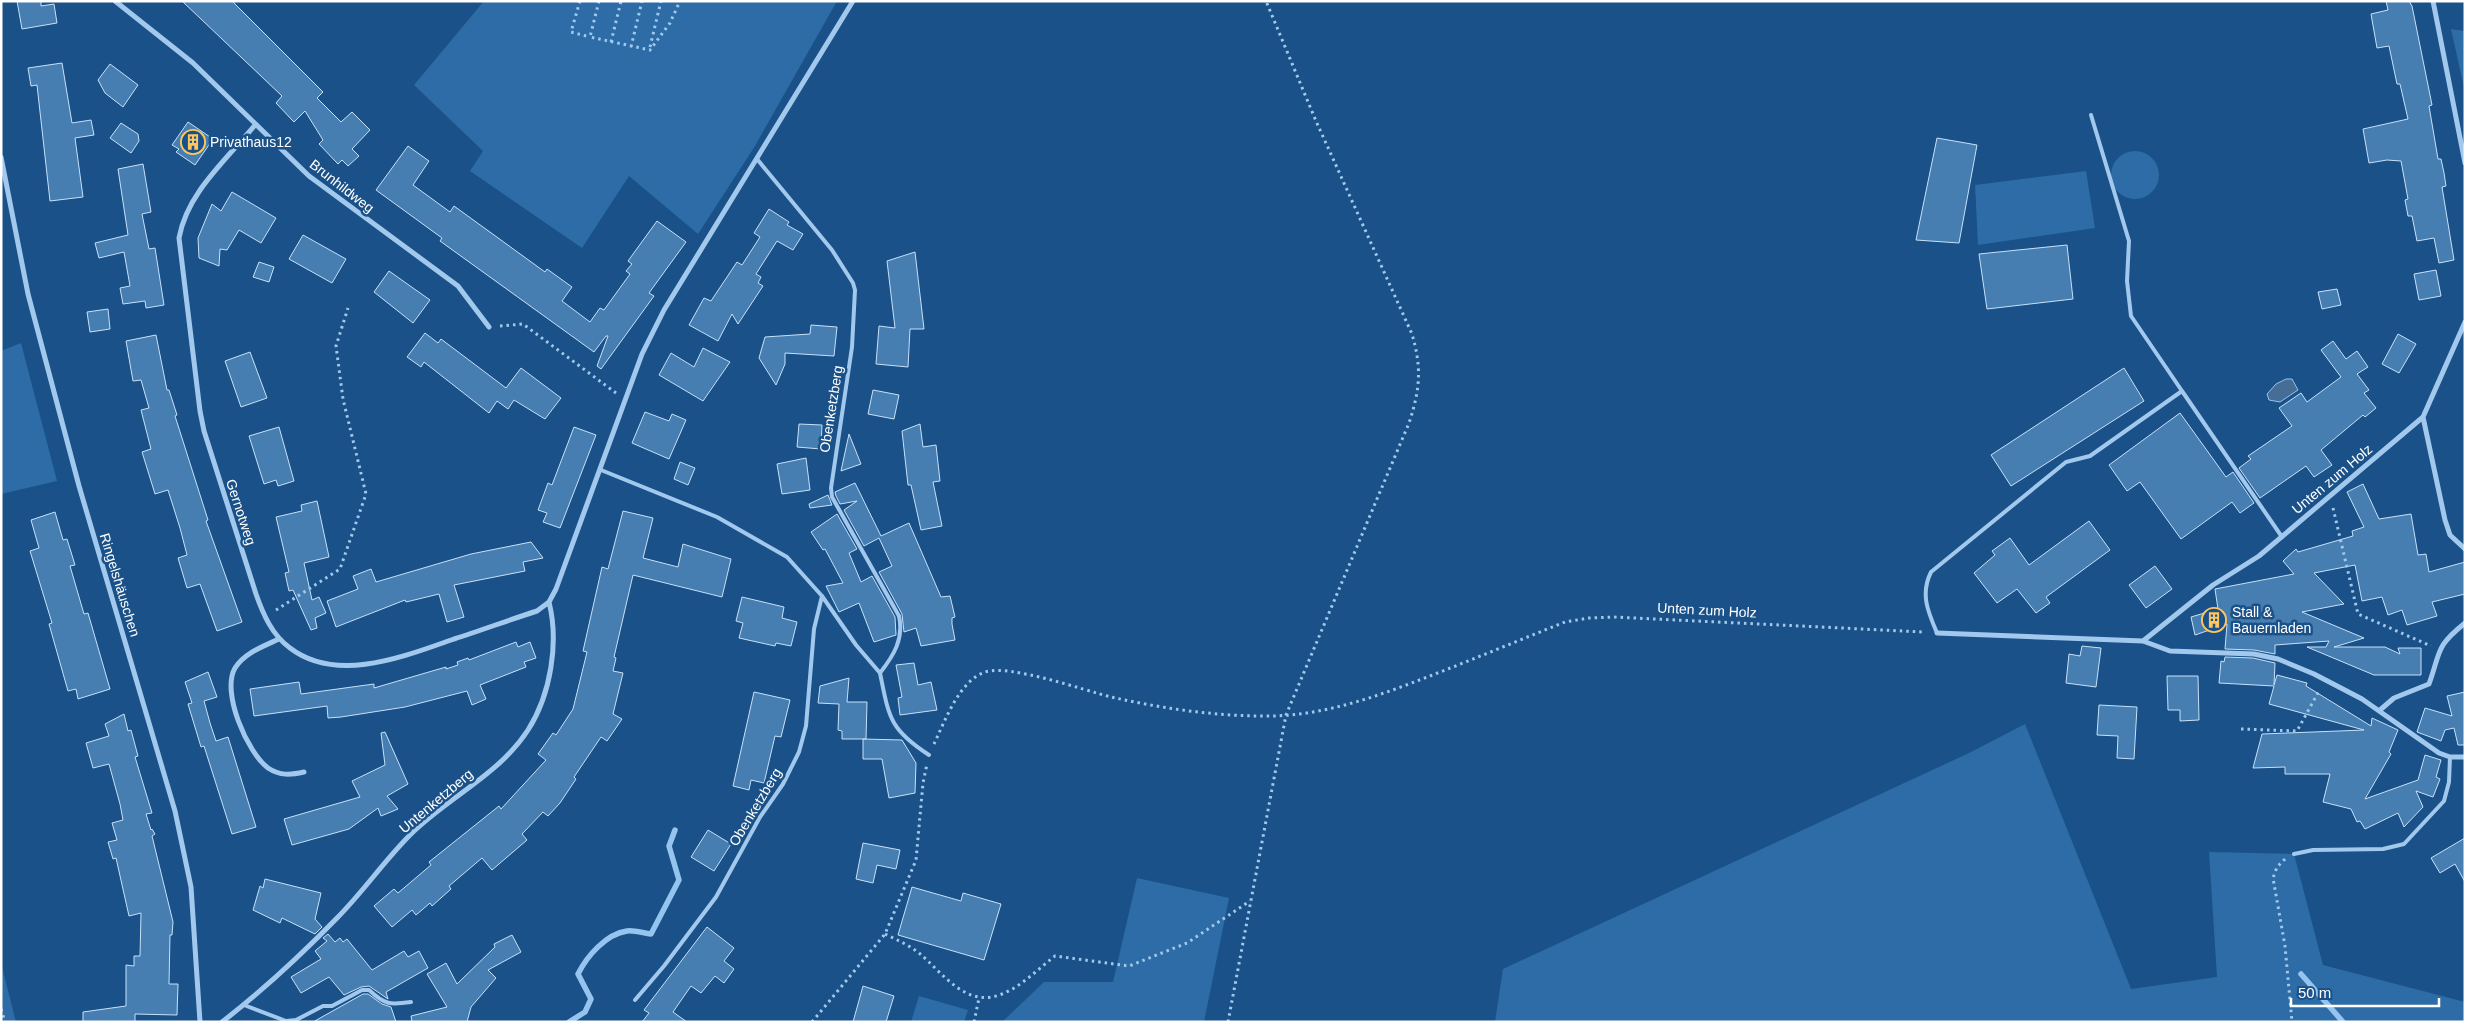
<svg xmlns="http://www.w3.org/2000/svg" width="2466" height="1023" viewBox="0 0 2466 1023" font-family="Arial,sans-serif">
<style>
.green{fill:#2d6ca6}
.water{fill:#456d95;stroke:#95c4ef}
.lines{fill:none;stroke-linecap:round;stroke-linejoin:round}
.stream{stroke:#95c4ef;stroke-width:5.5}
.building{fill:#467eb2;stroke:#c7e1f9}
.path{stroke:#a2c9ed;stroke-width:3;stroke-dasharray:2.5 4;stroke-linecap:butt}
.lane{stroke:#a2c9ed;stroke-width:4}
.street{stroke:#a2c9ed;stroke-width:5}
.labels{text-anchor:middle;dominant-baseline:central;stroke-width:5;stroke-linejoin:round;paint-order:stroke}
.poi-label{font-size:14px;fill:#fff;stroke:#1a5188;text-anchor:start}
.street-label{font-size:14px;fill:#fff;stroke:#1a5188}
</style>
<rect width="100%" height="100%" fill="#1a5188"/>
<path class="green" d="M484,1H837L755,146L698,234L629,176L582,248L470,171L483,151L414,85Z
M2451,29L2465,31V92Z
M2111 175a24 24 0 1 1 48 0a24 24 0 1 1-48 0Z
M2086,171L2095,228L1978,245L1975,185Z
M21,343L57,481L1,494V351Z
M2025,724L2131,989L2217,977L2209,852L2294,854L2323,965L2465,1002V1022H1495L1503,969L1969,753Z
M1137,878L1229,898L1204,1022H1002L1044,982H1113Z
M1,963L16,1022H1Z
M919,996L968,1010L964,1022H911Z"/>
<path class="water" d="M2286,379H2292L2298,390L2280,402L2269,400L2267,394L2276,384Z"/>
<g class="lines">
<path class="stream" d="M2301,974L2343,1022
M569,1022L585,1012L591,999L578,974C587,956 606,934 627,931C634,930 643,933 651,934L679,880L669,846L675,830"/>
</g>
<path class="building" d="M17,1H41V6L54,4L57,23L22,29Z
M182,1H232L323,92L317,98L341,122L352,112L370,130L352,149L359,156L348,166L342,160L338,164L319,144L323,140L305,111L294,122L276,103L282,96Z
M2386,1H2409L2412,6L2432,105L2429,106L2438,159H2441L2444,173L2446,186L2442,187L2454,260L2439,263L2434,238L2417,241L2412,216H2408L2405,200L2408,199L2401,161L2387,160L2369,163L2363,129L2408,119L2400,84H2397L2389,46L2377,48L2371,14L2388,10Z
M62,63L72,123L91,120L94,135L75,138L83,197L50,201L37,85L31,86L28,68Z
M110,64L138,85L123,107L105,93L98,80Z
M188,122L213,139L195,165L176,152L179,149L172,145Z
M121,123L138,134L139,141L131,153L110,138Z
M1937,138L1977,145L1959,243L1916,240Z
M408,146L429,161L413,185L450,212L454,206L545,272L547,269L572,287L562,301L590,322L600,308L604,310L630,274L626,271L632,264L628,261L657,221L686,242L649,293L654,296L601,369L597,366L608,336H606L594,352L440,241L442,238L376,190Z
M143,164L151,212L142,214L149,249L155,248L164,305L146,308L145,301L123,304L120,288L130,286L124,252L99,258L95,243L128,235L118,169Z
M232,192L276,218L261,243L239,230L227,250L220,249L219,266L199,258L198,238L212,204L221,211Z
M769,209L789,222L787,225L803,234L793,250L777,241L756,274L761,277L758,283L763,286L738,324L732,314L718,341L689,325L704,298L711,301L737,262L742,265L760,237L754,233Z
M303,235L346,259L332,283L289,259Z
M2067,245L2073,299L1987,309L1979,254Z
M915,252L924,329H910L908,367L876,364L879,326L895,328L887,261Z
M259,262L274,267L269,282L253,277Z
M2436,270L2441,296L2419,300L2414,274Z
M389,271L430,300L413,323L374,292Z
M2337,289L2341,305L2322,309L2318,292Z
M108,309L110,329L90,332L87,312Z
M811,325L837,327L834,356L785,353V364L776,385L759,358L765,337L810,334Z
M425,333L438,343L441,339L506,388L521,368L561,398L545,419L514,400L508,409L497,401L489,413L424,362L421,367L407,357Z
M2398,334L2416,344L2399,373L2382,364Z
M156,335L167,390H169L177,415L175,416L208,520L206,521L242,622L217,631L200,584L187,588L178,558L187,555L180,528L168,490L155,494L142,452L151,449L141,410L149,408L141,380L133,381L126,341Z
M2333,341L2346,359L2357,351L2368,367L2357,374L2369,390L2364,393L2376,408L2365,417L2363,415L2321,450L2332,465L2314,477L2306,466L2260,498L2239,468L2251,459L2248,456L2292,426L2279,408L2301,393L2307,402L2341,377L2321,350Z
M703,348L730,362L703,401L659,375L671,353L694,367Z
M250,352L267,398L241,407L225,361Z
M2124,368L2144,401L2011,486L1991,455Z
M873,390L899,395L894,419L868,414Z
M645,412L669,421L672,414L686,420L669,459L632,443Z
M2180,413L2226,477L2233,472L2254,503L2240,513L2232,502L2181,539L2140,482L2127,491L2109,465Z
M799,424L822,425L821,449L797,447Z
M920,424L923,447L936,445L940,481L933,482L942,526L921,530L911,485H908L902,431Z
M279,427L294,481L278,486L276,480L264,484L249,436Z
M574,427L596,435L560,528L543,522L547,513L538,510L548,483L552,485Z
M849,434L861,464L841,471Z
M806,458L810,490L782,494L777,464Z
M680,462L695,468L688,485L674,479Z
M855,483L881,536L909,523L941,597L950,596L955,617L952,618V624L955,640L921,646L916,628L904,632L902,614L879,572L892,566L879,538L864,546L844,510L857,501L840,504L836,496L835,492Z
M2363,484L2379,519L2411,514L2418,555L2426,554L2429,572L2465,562V594L2432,602L2437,616L2407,625L2402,610L2388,615L2382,597L2362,601L2355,565L2314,573L2344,604L2302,612L2364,638L2334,647H2385L2400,654L2398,648H2421V675H2374L2307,647H2326L2329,641L2275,645V654L2254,650L2225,649L2227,624L2195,635L2191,617L2218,609L2215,589L2294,574L2283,561L2296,549L2298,552L2353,536L2352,531L2364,527L2347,492Z
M828,495L832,505L810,508L809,504Z
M317,501L329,557L304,563L312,600L319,597L326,613L315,618L317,628L311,630L293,590L289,591L285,573L289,572L276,517L302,511L301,505Z
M623,511L653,518L643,558L678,567L683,544L731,559L722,597L633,575L614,657L616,658L613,671L623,673L613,714L622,719L607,741L601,737L574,777L576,779L560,803L548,816L543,812L522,834L527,840L492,870L482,858L449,886L451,889L432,906L430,903L416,915L412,910L392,927L374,906L394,889L398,893L431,865L429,862L499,806L501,809L546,760L538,754L553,733L556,735L573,709L587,652L583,651L602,567L608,569Z
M55,512L63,540L67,539L75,565L70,566L84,614L88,613L110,689L78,699L76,689L68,691L49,624L52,623L30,551L39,548L31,520Z
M837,514L857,549L849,553L861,582L872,576L895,617L896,635L874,642L859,603L839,612L826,586L843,583L825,549L823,550L811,532Z
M2089,521L2110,550L2046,597L2050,603L2036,613L2017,589L1997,603L1974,573L1995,555L1992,551L2010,538L2029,565Z
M531,542L543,558L523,562L525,571L454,585L464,617L447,622L439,594L406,602L405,600L336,627L327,601L358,589L353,576L371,569L376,582L471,554Z
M2155,566L2172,589L2146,608L2129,585Z
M742,597L784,607L782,618L797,622L791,646L776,643L775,646L739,638L743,623L736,621Z
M516,642L518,647L530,642L536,658L524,662L526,667L480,685L486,699L472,705L467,691L405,707L341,717L328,718L327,706L254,716L250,689L299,682L301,694L374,684V688L446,667V669L458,665L457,662L468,658L469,660Z
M2082,646L2101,648L2096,687L2066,683L2069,654L2080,656Z
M2225,657L2253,658L2275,663L2274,685L2277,675L2307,683L2306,686L2371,726L2372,718L2398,730L2389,752L2391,754L2365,799L2418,780L2425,755L2441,760L2436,777L2440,779L2433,797L2416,791L2423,807L2404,827L2398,813L2365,829L2360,821L2357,822L2351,809L2323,802L2330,774H2285V767L2253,768L2262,734L2364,730L2269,704L2274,686L2219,683L2221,661L2224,662Z
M914,663L918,685L931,682L937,710L900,715L898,698L902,697L896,665Z
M208,672L217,697L204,701L210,723L216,741L228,737L256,827L232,834L204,746L201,747L188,704L192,703L185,682Z
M2167,676H2198L2199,720L2180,721V710H2168Z
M849,678L847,702H867L866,739H842V731L838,730L839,704L818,703L820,686Z
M754,692L790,700L781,737L775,736L764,783L751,780L749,790L733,786Z
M2465,692V745H2458L2454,728L2445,730L2441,741L2417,732L2425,708L2452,716L2447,696Z
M2099,705L2137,707L2134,759L2117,758L2118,736L2097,735Z
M124,714L128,731L131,730L138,756L135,757L152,813L146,814L151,830L152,829L155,834L152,836L173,922L172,935H170L169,984H178L177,1015L135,1014V1022H83V1012L126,1006V965L134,966V956H140L141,913L129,916L116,858L113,859L108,842L117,840L112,823L123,820L120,804L109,764L93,768L86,743L109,736L105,724Z
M385,732L408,784L387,796L398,809L381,816L378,808L349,829L292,845L284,819L360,797L352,781L385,765L381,733Z
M863,739L902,740L916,763L915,793L889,798L882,759H863Z
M708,830L731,844L714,871L691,857Z
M2465,838V882L2455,864L2440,873L2431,858Z
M863,843L900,850L896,869L877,865L873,883L856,879Z
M265,879L321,893L315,919L322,927L315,934L282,918L280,923L253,910L260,886L263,888Z
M912,887L961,901L963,893L1001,904L984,960L898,935Z
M707,927L734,948L724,961L734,969L724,983L715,976L701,993L691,986L673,1012L687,1022H642L649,1013L644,1010Z
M328,934L335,942L340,938L343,942L347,939L372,970L404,951L408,957L419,951L428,968L386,992L388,999L369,986L361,987L344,995L329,977L301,993L291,977L321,959L315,951L327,941L323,938Z
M512,935L521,952L488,970L496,978L471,1007L467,1022H412L411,1016L447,1007L427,974L446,963L457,984L495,947L494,944Z
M863,986L894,996L886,1022H853Z
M363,994H368L382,1004L391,1007L396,1022H313Z"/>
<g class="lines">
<path class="path" d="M580,1L571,32L590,37
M599,1L590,37L650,50L670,23L680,1
M611,42L621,1
M631,47L642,1
M650,47L661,1
M500,326L523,324L616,393
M2333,508L2358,614L2431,646
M276,610L340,569L366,494L343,399L336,346L348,308
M2241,729L2297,731L2320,689
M934,744C945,721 959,681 985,672C1010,664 1083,690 1111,697C1160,708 1213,716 1264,716C1323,717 1381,695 1435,674C1479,657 1522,639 1565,622L1589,618L1614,617L1924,632
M2285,859L2277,867L2273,878L2285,946L2292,1022
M885,934C897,940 909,945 919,953C943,973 966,1009 1002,994C1022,986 1038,969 1055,956L1129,966L1187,943L1250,901
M1,1009L5,1022
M812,1022L885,934L916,860L923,783L927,764
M974,1022L979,998
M1228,1022L1286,715L1409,423C1420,390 1422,368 1412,334L1316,121L1266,1"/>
<path class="lane" d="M2091,115L2129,241L2127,281L2131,316L2182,391
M601,470L717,517L787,557L822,596L856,645L880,673C894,655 904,639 899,616L832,497L831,488L852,347L855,290L853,283L832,250L757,159
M1937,633C1928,612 1920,594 1931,572L2066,462L2090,456L2182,391L2282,537
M880,673C889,717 889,729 929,755
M2294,854L2313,850L2383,849L2404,844L2444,801L2449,782L2450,757
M635,1000L664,966L716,897L760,817L783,784L799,752L806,726L814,629L822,596
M244,1005L286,1021L296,1020L323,1006H332L362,990H369C385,1005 390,1005 411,1002"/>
<path class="street" d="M115,1L193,63L309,176L458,286L489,327
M2433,1L2465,163
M255,125C226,160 187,193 179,238L200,411L204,431L256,594C263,614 272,635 290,648C337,684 405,656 454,639C482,630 509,620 537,611L549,602L556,589L642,354L664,310L853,1
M1,157L28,294L79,486L175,811L191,887L200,1022
M2423,417L2465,322
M1937,633L2143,641L2170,651L2254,654L2278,659L2314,674L2362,699L2439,753L2450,757H2465
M279,639C264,646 244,653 235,668C221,692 247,752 268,768C280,776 291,775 304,772
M2143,641L2213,585L2259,556L2423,417L2445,520L2450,535L2465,549
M2380,710L2394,698L2429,684C2441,651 2435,647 2465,623
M222,1022C262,991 302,954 337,918C363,892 384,861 410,835C447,798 499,775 528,730C551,694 559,642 549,602"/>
</g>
<defs>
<symbol id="building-ring" viewBox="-11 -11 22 22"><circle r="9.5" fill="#1a5188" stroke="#ffc65d" stroke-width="1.5"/><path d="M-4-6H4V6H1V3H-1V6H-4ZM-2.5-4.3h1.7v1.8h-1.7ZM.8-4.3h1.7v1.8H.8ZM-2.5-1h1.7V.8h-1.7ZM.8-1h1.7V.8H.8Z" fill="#ffc65d"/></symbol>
</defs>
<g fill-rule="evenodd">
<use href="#building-ring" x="179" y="128" width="28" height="28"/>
<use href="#building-ring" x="2200" y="606" width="28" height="28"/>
</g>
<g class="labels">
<g class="poi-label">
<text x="210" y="142">Privathaus12</text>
<text x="2232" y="612">Stall &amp;<tspan x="2232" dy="16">Bauernladen</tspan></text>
</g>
<g class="street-label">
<text transform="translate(342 186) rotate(38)">Brunhildweg</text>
<text transform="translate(831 409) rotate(-81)">Obenketzberg</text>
<text transform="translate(2332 479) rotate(-40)">Unten zum Holz</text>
<text transform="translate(241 512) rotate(72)">Gernotweg</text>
<text transform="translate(120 585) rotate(73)">Ringelshäuschen</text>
<text transform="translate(1707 610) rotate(3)">Unten zum Holz</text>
<text transform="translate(436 801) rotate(-40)">Untenketzberg</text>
<text transform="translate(755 807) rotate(-59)">Obenketzberg</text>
</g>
</g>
<rect width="2466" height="1023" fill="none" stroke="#ffffff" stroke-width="5"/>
<path d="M2291 998v8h148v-8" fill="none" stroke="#ffffff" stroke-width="2.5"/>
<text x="2298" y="998" font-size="15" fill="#ffffff" stroke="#1a5188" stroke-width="4" paint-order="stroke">50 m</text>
</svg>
